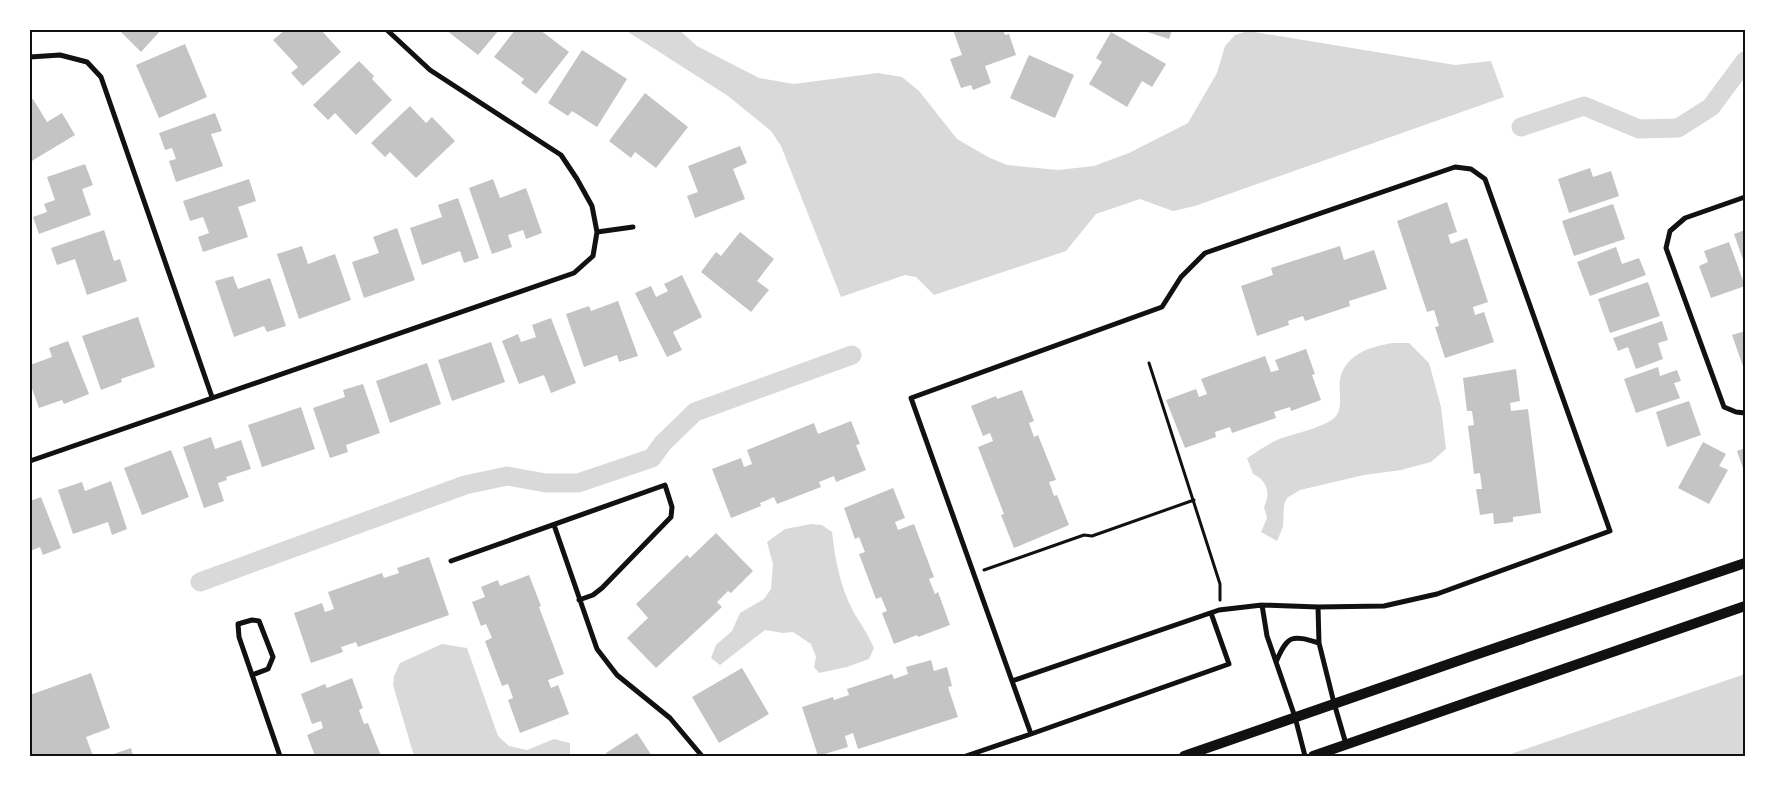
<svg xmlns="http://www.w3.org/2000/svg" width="1775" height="786" viewBox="0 0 1775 786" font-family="Rubik,sans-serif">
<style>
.water{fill:#d9d9d9}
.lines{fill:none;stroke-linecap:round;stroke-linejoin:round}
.canal{stroke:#d9d9d9;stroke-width:19}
.building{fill:#c4c4c4}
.path{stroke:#111;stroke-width:3}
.minor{stroke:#111;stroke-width:5}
.secondary{stroke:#111;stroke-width:10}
.neatline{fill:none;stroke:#111;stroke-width:2}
</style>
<rect width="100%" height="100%" fill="#fff"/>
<path class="water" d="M625,30H679L697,46L759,78L794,84L878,73L902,77L919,91L957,139L988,157L1007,165L1058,170L1094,166L1129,153L1188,123L1217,73L1225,46L1235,35L1248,31L1455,65L1491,61L1504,97L1195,206L1173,211L1140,199L1096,214L1066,251L934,295L916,277L905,275L841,297L781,146L771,131L728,96Z
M1393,343H1409L1429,363L1441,407L1446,449L1431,462L1401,470L1364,475L1300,490L1287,498L1284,505L1283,527L1277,541L1261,532L1267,518L1264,507C1271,493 1267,480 1253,474L1247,458C1257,452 1266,445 1277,440C1291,434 1328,427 1336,416C1341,410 1340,401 1340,394C1340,389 1339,383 1340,379C1345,354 1372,346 1393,343Z
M811,524L822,525L832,532C835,559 840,586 853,611C860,623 868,634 874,648L869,659L847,667L819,673L814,667L816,657L811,644L793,632L783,633L765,630L720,665L711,658L716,645L732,631L740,613L764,599L771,589L773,564L767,542L785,529Z
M442,644L467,648L498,736L509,746L527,750L554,739L570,743V755L414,756L393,685L394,676L400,663Z
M1745,674V756H1505Z"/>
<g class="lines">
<path class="canal" d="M1521,127L1584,106L1639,129L1678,128L1711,107L1745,61
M200,582L465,485L507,476L546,483H578L652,458L663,443L695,412L852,355"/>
</g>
<path class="building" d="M119,30H161L141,52Z
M285,30H321L341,52L303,86L291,73L298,67L273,40Z
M446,30H499L478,55Z
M515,30H540L569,52L536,94L521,83L524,79L494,57Z
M953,30H1003L1005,35L1009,34L1016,55L985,66L991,83L973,90L971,85L961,88L950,59L962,55Z
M1141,30H1172L1169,39Z
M1111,32L1166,64L1152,87L1142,81L1127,107L1089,84L1102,62L1096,58Z
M185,44L207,97L159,118L136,65Z
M582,50L627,79L597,127L572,111L568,116L548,103Z
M1029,55L1074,75L1055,118L1010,98Z
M359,61L374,76L372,79L392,100L356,135L335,113L328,120L313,105Z
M645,93L688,127L656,168L635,152L631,158L609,141Z
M33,99L47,122L62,113L75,135L30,162V100Z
M410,106L426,123L432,117L455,141L416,178L390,152L385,157L371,143Z
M215,113L222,131L211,134L223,166L176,182L169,161L176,159L172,148L165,150L159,133Z
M740,146L747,163L733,169L745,199L695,218L687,196L698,192L688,166Z
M85,164L93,185L82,189L91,215L39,234L33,217L47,212L44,204L55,200L47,177Z
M1590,168L1593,177L1611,171L1619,196L1569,213L1558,179Z
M249,179L256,201L238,207L248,237L203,252L198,237L209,233L203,217L190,221L183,201Z
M493,179L500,198L526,188L542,233L526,239L523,230L508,235L512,247L492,254L469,188Z
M458,198L479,258L464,263L460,251L422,265L410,228L442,217L438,205Z
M1447,202L1457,232L1448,235L1451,244L1467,238L1488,302L1473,307L1475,315L1484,312L1494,342L1445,358L1435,327L1439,326L1434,310L1427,312L1397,221Z
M1613,204L1625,239L1574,256L1562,221Z
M397,228L415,280L364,298L352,262L379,253L373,237Z
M104,230L114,261L120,259L127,281L87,295L75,259L57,265L51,248Z
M1745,230V265L1734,234Z
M740,232L774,259L757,281L769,290L751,312L701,272L716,252L721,256Z
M1729,242L1745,286L1711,298L1699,266L1708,262L1704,251Z
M302,246L308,264L335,254L351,300L299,319L277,254Z
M1340,246L1344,260L1374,250L1387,289L1349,301L1350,306L1305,321L1303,316L1288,321L1289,325L1257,336L1241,286L1273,275L1271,268Z
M1616,247L1622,264L1639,258L1646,275L1590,296L1577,262Z
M682,275L702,317L673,332L682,350L667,357L635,293L651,286L656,297L668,291L664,284Z
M233,276L238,289L270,278L286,326L267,332L264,326L234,337L215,281Z
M1648,282L1660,316L1610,333L1598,299Z
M618,301L638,356L619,362L617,355L584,367L566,314L589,306L591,311Z
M138,317L155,367L121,379L122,382L101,390L82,336Z
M551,318L576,383L551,393L544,375L519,384L502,341L518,334L521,342L536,337L532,325Z
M1662,321L1668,340L1658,343L1663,359L1636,369L1628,347L1618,351L1613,338Z
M1745,331V372L1732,335Z
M68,341L89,394L64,404L62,400L39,408L30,383V365L52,357L49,348Z
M491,342L505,382L452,401L438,360Z
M1306,349L1315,374L1312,375L1321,400L1291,411L1290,407L1274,412L1276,418L1232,433L1230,427L1215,432L1216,437L1185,448L1166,400L1196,389L1199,397L1207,394L1201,379L1265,356L1271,372L1279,370L1275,360Z
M427,363L441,404L390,423L376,381Z
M1658,367L1660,376L1677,370L1681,381L1674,383L1680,398L1636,413L1624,379Z
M1516,369L1520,401L1510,403L1511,411L1528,409L1541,513L1513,517V522L1494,524L1493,513L1480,515L1476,489H1482L1480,473L1474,474L1468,426L1474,425L1472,411H1467L1463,378Z
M363,384L380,433L346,445L348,452L330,458L313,408L345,397L343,390Z
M1022,390L1034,421L1029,423L1034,437L1038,435L1056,480L1049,482L1054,496L1057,495L1069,525L1014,548L1001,515L1004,514L978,447L993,441L990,433L983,436L971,406L996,396L997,399Z
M1689,401L1701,435L1667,447L1656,412Z
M301,407L315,449L262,467L248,425Z
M851,421L860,444L856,445L866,470L836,482L834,476L819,482L821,487L777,504L774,497L760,503L761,506L731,518L712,469L741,458L744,467L752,464L747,450L814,423L818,434Z
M211,437L215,449L241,440L251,469L226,477L227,480L218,483L224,501L204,508L183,447Z
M1703,442L1726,454L1719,466L1728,470L1709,504L1678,488Z
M1745,448V474L1737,451Z
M171,450L189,497L142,515L124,468Z
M111,481L127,529L112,535L108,522L73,534L58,490L82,482L85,491Z
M893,488L905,518L895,522L898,530L914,524L934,577L929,579L935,594L938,592L950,625L918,637L917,635L894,644L882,613L887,611L881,597L876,599L859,554L865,552L859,537L855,539L844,508Z
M41,497L61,548L43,555L40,547L30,551V501Z
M716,533L753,571L731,593L728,591L717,602L722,607L656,668L627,638L648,618L636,604L687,555L690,558Z
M429,557L449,615L358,647L356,642L341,647L343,652L311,663L294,613L322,603L325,612L334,609L328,592L382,573L384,578L399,573L397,568Z
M529,575L541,606L539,607L564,674L548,680L551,688L558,685L569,714L520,733L508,700L513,698L508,684L502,686L485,641L492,638L486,624L481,626L472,602L485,597L481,587L498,580L500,586Z
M931,660L934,671L947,667L952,686L948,687L958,717L858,749L853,733L845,736L848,747L818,756L802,707L833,697L834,700L849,695L847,689L892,674L894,679L908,674L906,667Z
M742,668L769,714L719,743L692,697Z
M91,673L110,728L86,737L93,756H30V695Z
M352,678L363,708L359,710L364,724L368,723L381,756H315L307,735L323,728L321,721L312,724L301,694L325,684L327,688Z
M637,733L652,756H605L607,755L606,753Z
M131,748L133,756H108Z"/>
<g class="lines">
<path class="path" d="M1149,363L1220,584V600
M984,570L1084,535L1092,536L1194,500"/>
<path class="minor" d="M30,57L60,55L87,62L101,77L212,397
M1745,197L1685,218L1670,231L1666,248L1724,407L1736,412L1745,413
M597,232L633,227
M30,461L574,273L593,256L597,232L592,206L577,179L561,155L430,70L387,30
M554,525L597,649L617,675L670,718L702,756
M451,561L665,485L672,507L671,517L602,588L593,595L579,600
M1262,605L1267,636L1295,717L1305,756
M1318,607L1319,643L1334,703L1346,744
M1276,662C1288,634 1292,635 1319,643
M252,675L268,669L273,657L259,621L252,620L238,624L239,637L280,756
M1031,734L1229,664L1211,613
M966,756L1031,734L1012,681L1219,610L1262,605L1318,607L1384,606L1437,594L1610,531L1485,179L1471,169L1455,167L1205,253L1181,277L1162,307L911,398L1012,681"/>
<path class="secondary" d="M1184,756L1472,656L1745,563
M1313,756L1745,606"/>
</g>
<rect width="1775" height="786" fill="none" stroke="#ffffff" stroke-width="62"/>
<rect x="31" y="31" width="1713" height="724" class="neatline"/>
</svg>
